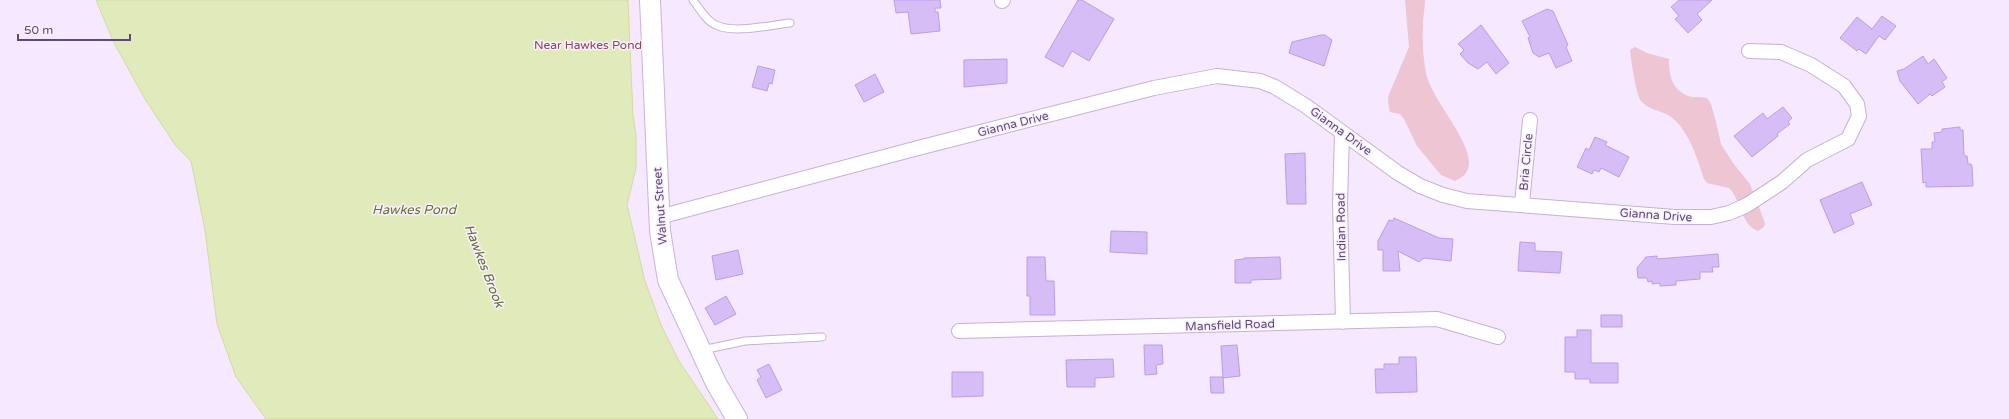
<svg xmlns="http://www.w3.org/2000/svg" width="2009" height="419" viewBox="0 0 2009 419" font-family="'Varela Round',sans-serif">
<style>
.green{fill:#edc5d3}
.water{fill:#e1eaba;stroke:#d1dca0}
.building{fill:#d6bdf6;stroke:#bd9ce9}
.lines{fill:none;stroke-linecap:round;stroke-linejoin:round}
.lane-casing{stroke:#c3b2d6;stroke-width:9}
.street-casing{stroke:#c3b2d6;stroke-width:16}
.secondary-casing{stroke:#c8b3de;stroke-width:22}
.lane{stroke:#fff;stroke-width:7}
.street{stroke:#fff;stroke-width:14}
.secondary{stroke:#fff;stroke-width:20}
.labels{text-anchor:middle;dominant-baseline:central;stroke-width:3;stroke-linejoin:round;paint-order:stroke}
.park-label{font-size:12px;fill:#8e4558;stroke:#faf0ff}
.street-label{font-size:12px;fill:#5d497b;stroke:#faf0ff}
.water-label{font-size:13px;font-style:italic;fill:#667235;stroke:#faf0ff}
</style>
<rect width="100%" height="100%" fill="#f6e8fe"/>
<path class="green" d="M1405,0H1425C1425,8 1423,16 1423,24C1422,40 1423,57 1426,73C1431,100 1476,145 1468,169C1466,175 1461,178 1455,181L1441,175L1417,146L1404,119L1400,114L1390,112C1388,104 1387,99 1390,92L1409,47Z
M1635,47L1647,53L1669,59C1669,74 1671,89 1688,96C1694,98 1700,96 1707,98L1711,104L1716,122L1721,144L1733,163L1750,184L1765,223L1764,227L1758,231C1740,224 1742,201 1729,188L1707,183L1704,179C1697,158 1688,127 1668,115C1659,110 1649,110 1641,101C1636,95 1631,59 1630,50Z"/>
<path class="water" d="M96,0H628L633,116L636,135V168L627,205L645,281L661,325L679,361L718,419H266L236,377L217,324L205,230L191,161L176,146L145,99L113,41Z"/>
<path class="building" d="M894,0H940L941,8H935V12H938L940,31L911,34L908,12L896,13Z
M1078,0H1082L1114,19L1089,61L1072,51L1063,67L1045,57Z
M1679,0H1712L1697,14L1702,20L1688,33L1675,19L1679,16L1671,7Z
M1547,9L1553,11L1568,45L1566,47L1572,61L1556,68L1549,53L1539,57L1533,53L1528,38L1530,37L1522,21Z
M1882,16L1896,26L1885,40L1879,36L1866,54L1859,49L1857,51L1840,38L1857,17L1872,29Z
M1481,25L1509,63L1496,74L1487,62L1478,69L1468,63L1460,54L1464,50L1458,44Z
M1321,35H1325L1332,40L1324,66L1289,53L1292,42Z
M1923,56L1928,64L1934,59L1947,78L1942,82L1945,87L1932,96L1930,94L1918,104L1900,81L1897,71L1904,69Z
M1007,59V83L964,87V60Z
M758,66L775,70L772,84L769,83L767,91L752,87Z
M875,74L884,92L864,102L855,85Z
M1783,107L1792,118L1788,122L1790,124L1777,134L1778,136L1752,157L1734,136L1763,113L1767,119Z
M1960,127V130H1963L1964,156H1967L1968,164H1971L1972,166L1973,186L1926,187V182L1923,183L1921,149H1932V142H1935L1934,133L1942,132V129Z
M1595,137L1607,142L1605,145L1629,157L1619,177L1601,168L1599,172L1594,170L1592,174L1577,167L1586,148L1589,150Z
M1305,153L1306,204H1287L1285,154Z
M1862,182L1872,205L1850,214L1854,224L1834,233L1820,200Z
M1394,218L1439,238L1453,239L1451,261L1424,258L1419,262L1398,251L1400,271H1383V250H1378V241L1389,220L1393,221Z
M1111,231L1147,232V254L1110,252Z
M1520,242L1535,243V251L1562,252L1560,273L1518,271Z
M738,250L743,274L716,280L712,256Z
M1718,254L1719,267H1712L1713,272H1700V279L1676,281V285L1660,286V283L1652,284V281L1648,282L1647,278H1638L1637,268L1646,257L1657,256V259Z
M1027,257H1045L1046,281H1054L1055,315H1030V296H1027Z
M1280,257L1281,279L1251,280V283H1235V260L1244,259V258Z
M726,296L736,314L715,325L705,308Z
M1601,315H1622V327H1601Z
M1577,330H1591V363H1618V383H1590V379H1575V372H1565V337H1577Z
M1144,345H1162L1163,364L1156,365L1157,374L1145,375Z
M1237,345L1240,376L1223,378L1221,346Z
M1399,357H1416L1417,392L1376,393L1375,369H1384V364H1399Z
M1113,359L1114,377L1095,378V387H1067L1066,360Z
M769,364L782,390L766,398L757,380L761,377L757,370Z
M952,372H983V396L952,397Z
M1210,377H1223L1224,393H1211Z"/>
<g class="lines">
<defs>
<path id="lane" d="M693,0C699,8 706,21 716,25C734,34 770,25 790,23
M702,350L745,341L822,337"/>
<path id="street" d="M1002,1L1003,0
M1342,132L1340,204L1343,322
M1522,204L1530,120
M659,217L918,148L1154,88L1217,76L1260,81L1275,87L1306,106L1398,173L1420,186L1443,195L1467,201L1675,217H1711L1729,213L1747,205L1782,182L1807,160L1848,139L1859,116L1857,104L1844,86L1811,65L1781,52L1749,51
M959,331L1437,319L1498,337"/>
<path id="secondary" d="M650,0L660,231L668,280L716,383L737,419"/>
</defs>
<use href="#lane" class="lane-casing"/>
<use href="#street" class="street-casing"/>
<use href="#secondary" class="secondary-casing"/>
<use href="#lane" class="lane"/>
<use href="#street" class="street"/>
<use href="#secondary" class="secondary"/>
</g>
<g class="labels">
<g class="park-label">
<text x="588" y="45">Near Hawkes Pond</text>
</g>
<g class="street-label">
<text transform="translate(1013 124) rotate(-14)">Gianna Drive</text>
<text transform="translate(1341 131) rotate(36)">Gianna Drive</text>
<text transform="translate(1526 162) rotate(-85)">Bria Circle</text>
<text transform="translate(660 206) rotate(-94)">Walnut Street</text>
<text transform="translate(1656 215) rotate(4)">Gianna Drive</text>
<text transform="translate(1341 227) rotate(-91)">Indian Road</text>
<text transform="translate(1230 325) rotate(-2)">Mansfield Road</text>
</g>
<g class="water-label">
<text x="414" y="210">Hawkes Pond</text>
<text transform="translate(484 266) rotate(69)">Hawkes Brook</text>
</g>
</g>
<path d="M18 34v6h112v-6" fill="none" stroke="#5d497b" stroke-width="2"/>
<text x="24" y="34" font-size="12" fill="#5d497b" stroke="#faf0ff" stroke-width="3" paint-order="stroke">50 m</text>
</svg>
